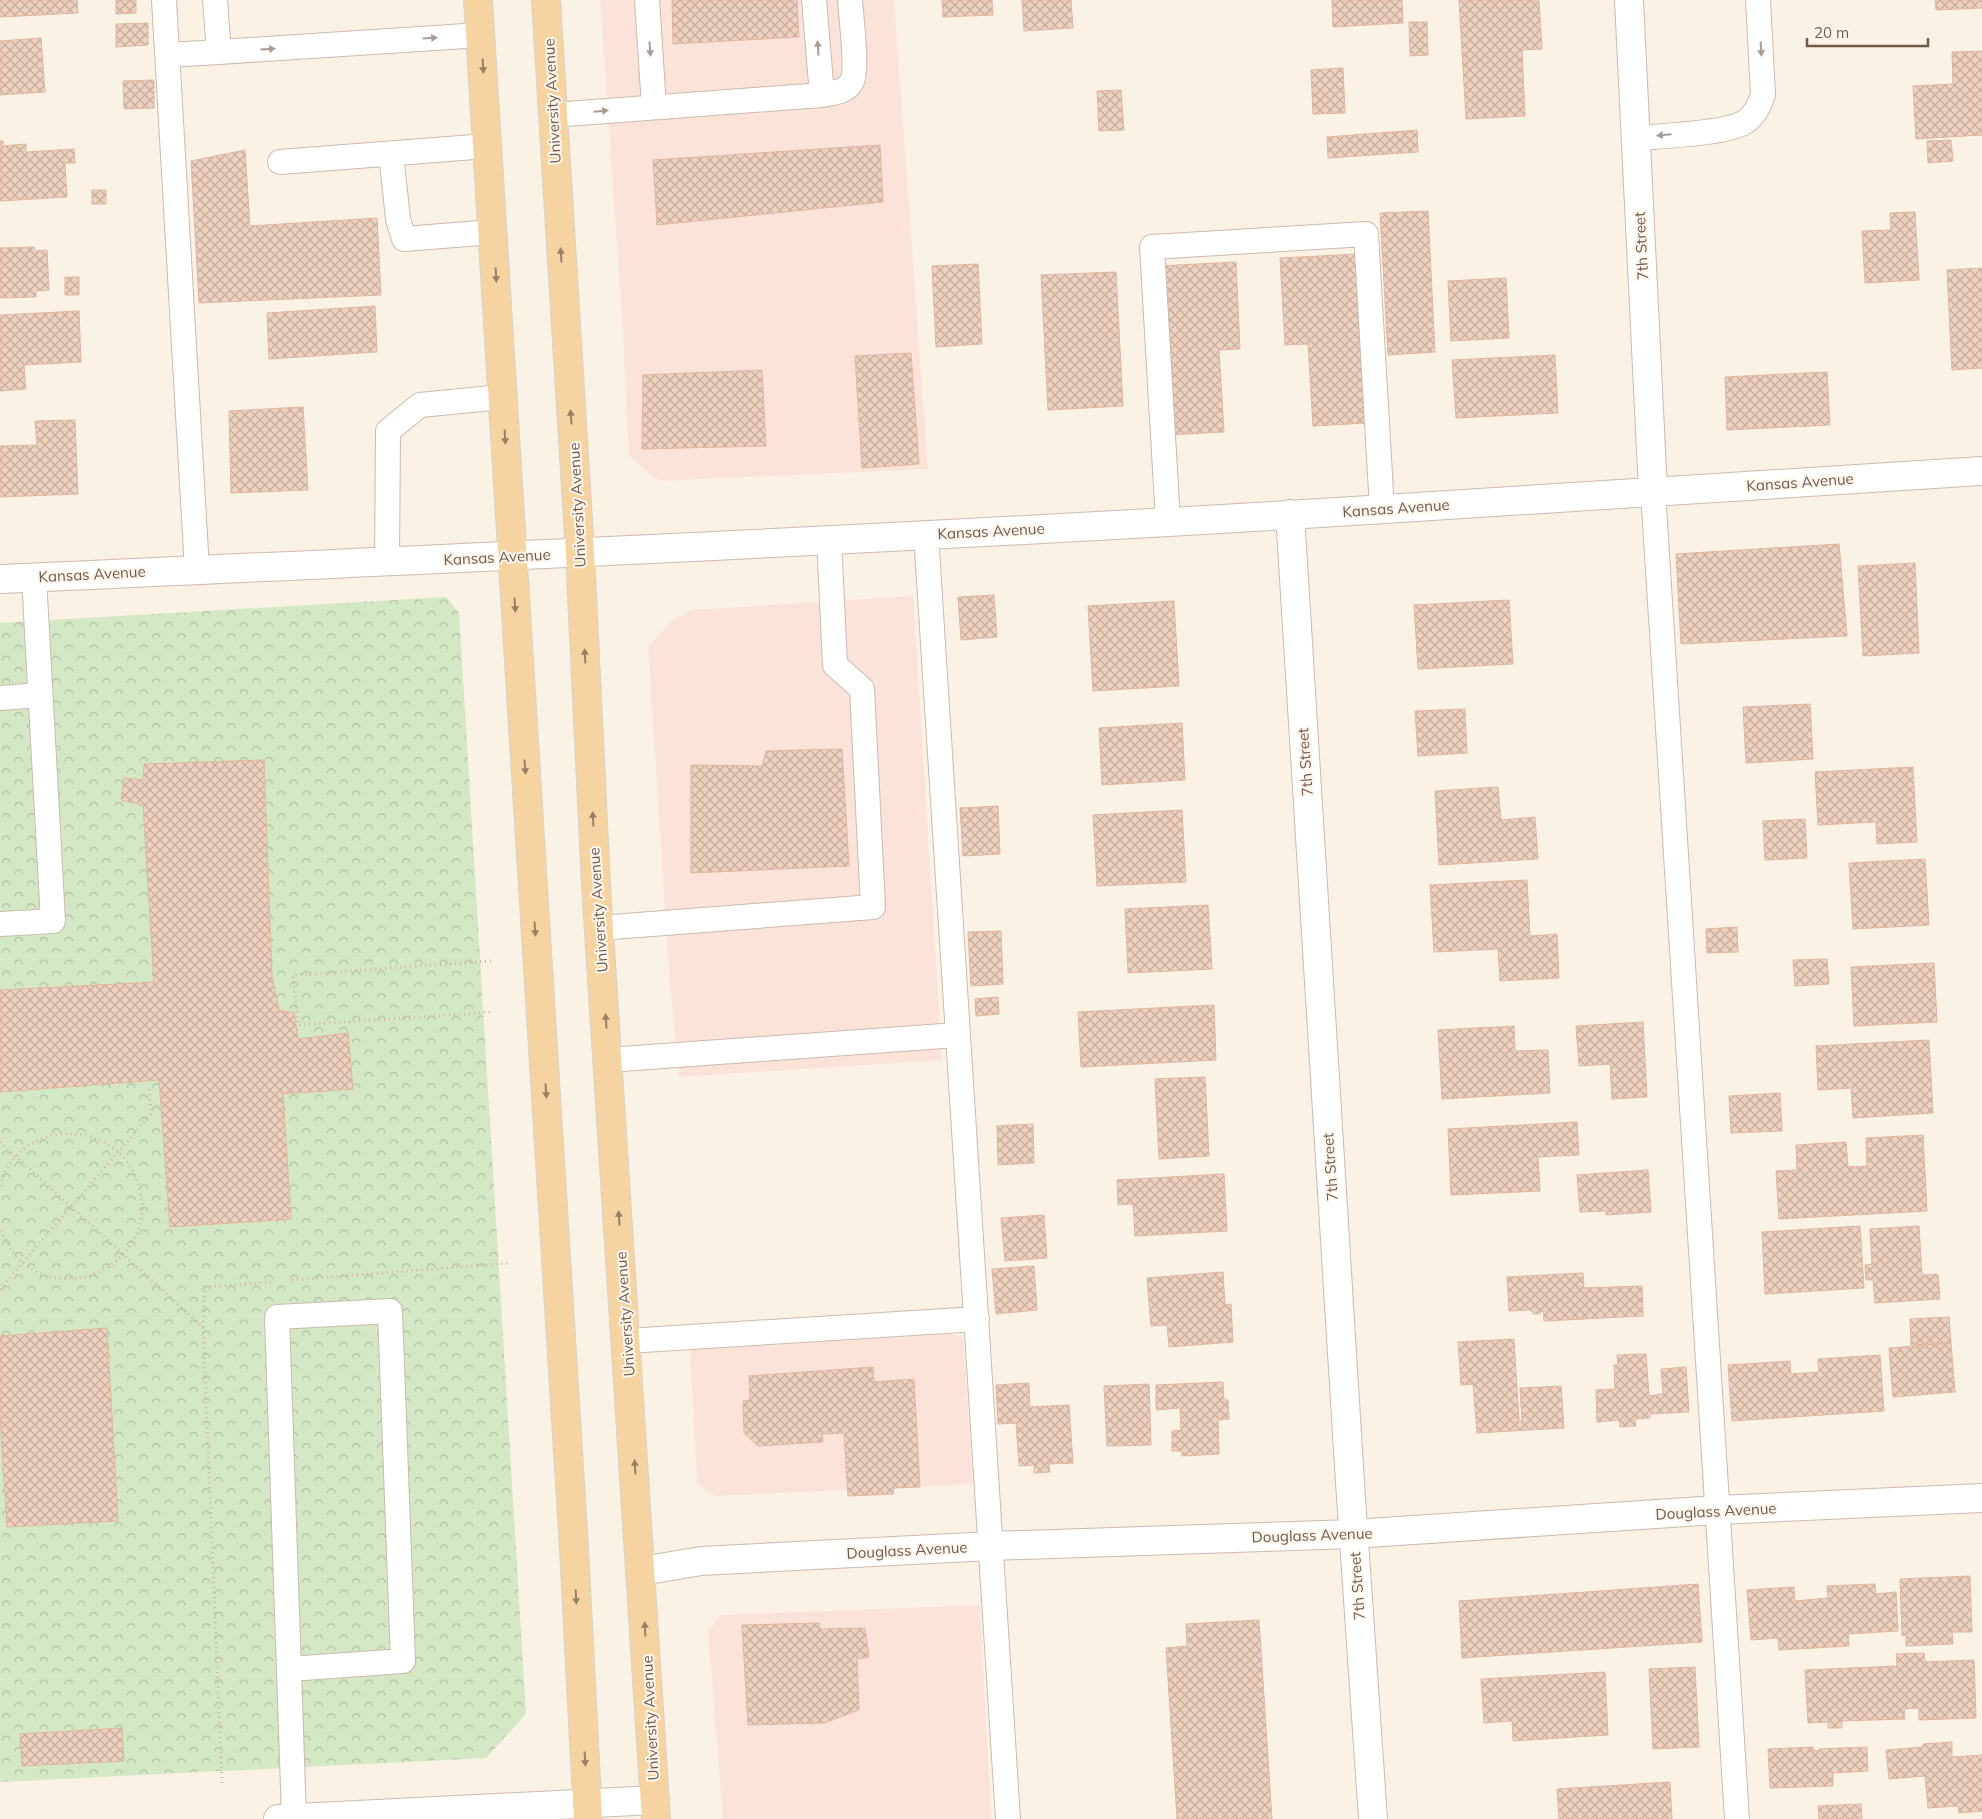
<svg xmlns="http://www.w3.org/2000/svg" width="1982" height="1819" viewBox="0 0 1982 1819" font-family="Mulish,sans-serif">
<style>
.commercial{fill:#fbe3da}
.park{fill:url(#park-crowns)}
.building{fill:url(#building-cross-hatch);stroke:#e0b7a0}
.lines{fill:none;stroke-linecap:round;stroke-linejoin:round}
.service-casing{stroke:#ccbaac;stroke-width:26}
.minor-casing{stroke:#ccbaac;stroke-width:30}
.tertiary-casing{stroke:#ccbaac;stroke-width:30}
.primary-casing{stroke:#d8d1cd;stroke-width:30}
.path{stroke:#d3b4a2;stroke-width:3;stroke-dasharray:1 4;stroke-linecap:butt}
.service{stroke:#fff;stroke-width:24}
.minor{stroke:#fff;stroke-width:28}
.tertiary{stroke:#fff;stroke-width:28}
.primary{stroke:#f6d4a2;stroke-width:28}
.oneway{fill:#aa9b94}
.oneway2{fill:#9a7e66}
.labels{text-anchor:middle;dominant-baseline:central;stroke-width:4;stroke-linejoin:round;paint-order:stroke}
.street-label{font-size:15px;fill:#72594c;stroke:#fef6ec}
</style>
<defs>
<pattern id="park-crowns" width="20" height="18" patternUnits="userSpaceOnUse" patternTransform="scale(1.25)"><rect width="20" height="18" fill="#d4e8c5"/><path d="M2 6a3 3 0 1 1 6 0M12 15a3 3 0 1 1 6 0" fill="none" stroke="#b0bfa2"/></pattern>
<pattern id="building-cross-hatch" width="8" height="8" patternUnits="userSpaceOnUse" patternTransform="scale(1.25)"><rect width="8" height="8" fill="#efd1bf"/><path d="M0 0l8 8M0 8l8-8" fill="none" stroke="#c6ad9d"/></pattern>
</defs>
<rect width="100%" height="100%" fill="#fbf2e6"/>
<path class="commercial" d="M600,0H894L928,469L659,481L629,456L622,316Z
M913,596L942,1060L679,1077L670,985L648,648L670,622L692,610Z
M952,1334L963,1337L973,1484L715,1496L697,1483L690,1350Z
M980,1605L991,1819H723L708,1631L721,1615Z"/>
<path class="park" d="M446,597L459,613L526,1714L486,1758L0,1782V623Z"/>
<path class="building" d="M0,0H77L78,13L0,17Z
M116,0H136V13L116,14Z
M672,0H797L799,37L673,44Z
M942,0H992L993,15L943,17Z
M1022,0H1071L1073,28L1024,31Z
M1332,0H1402L1403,23L1333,27Z
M1459,0H1539L1542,49L1522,50L1525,116L1466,119Z
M1935,0H1982V8L1936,10Z
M1409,22H1427L1428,55L1410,56Z
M148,23V45L116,47V24Z
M41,38L45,92L0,95V41Z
M1982,51V135L1916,139L1913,86L1953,84L1952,52Z
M1343,68L1345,113L1313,114L1311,70Z
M154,80V108L124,109L123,81Z
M1121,90L1124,130L1099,131L1097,91Z
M1417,130L1418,152L1328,158L1327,137Z
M1951,140L1953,161L1928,163L1927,141Z
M0,141H3V146L26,144V152L74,149L75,163H65L67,197L0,201Z
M880,145L883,202L657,225L653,160Z
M245,150L250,226L377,218L381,295L199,303L191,161Z
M92,190H106V204H92Z
M1428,211L1435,352L1388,355L1380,213Z
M1915,212L1919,280L1865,283L1862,231L1891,230L1890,213Z
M34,247L35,251L47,250L49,290L36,291V297L0,298V248Z
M1358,254L1367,423L1313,426L1308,344L1285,345L1280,258Z
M1236,262L1240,349L1219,350L1224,432L1168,435L1159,266Z
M978,264L982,344L936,347L932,266Z
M1982,268V368L1952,370L1947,270Z
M1116,272L1123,406L1048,410L1041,275Z
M65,277H79V295H65Z
M1506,278L1509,338L1451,341L1448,281Z
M375,306L377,352L269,359L267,313Z
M79,311L81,362L24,365L26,389L0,391V315Z
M911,353L919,464L862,468L855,356Z
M1555,355L1558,413L1456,418L1452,360Z
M762,370L766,446L642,449L643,375Z
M1827,372L1830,425L1727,430L1725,377Z
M303,407L308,490L231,493L229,411Z
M75,420L78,494L0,497V446L37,445L35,421Z
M1839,544L1847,636L1681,644L1676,554Z
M1915,563L1919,653L1863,656L1858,566Z
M994,595L997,637L961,640L958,597Z
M1509,600L1513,664L1418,669L1414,605Z
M1174,601L1179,686L1093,691L1088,606Z
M1810,704L1813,759L1746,763L1743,707Z
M1465,709L1467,753L1418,756L1415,711Z
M1182,723L1185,780L1102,785L1099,728Z
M842,749L849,866L691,873V765L762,766L766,751Z
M264,760L272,977L279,1010L294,1013L298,1039L348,1033L353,1089L283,1094L291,1219L170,1227L159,1080L0,1092V990L154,982L143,805L121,800L124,778L143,780L144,764Z
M1913,767L1917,842L1877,844L1876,822L1818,825L1815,772Z
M1498,787L1501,820L1535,817L1538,859L1439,865L1435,791Z
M998,806L1000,854L963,856L960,808Z
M1182,810L1186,882L1097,886L1093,815Z
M1805,819L1807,858L1765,860L1763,821Z
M1925,859L1929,925L1853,929L1849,863Z
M1527,880L1530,936L1557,934L1559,978L1500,981L1498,949L1434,952L1430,885Z
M1208,905L1212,969L1128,973L1125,909Z
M1737,927L1738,952L1707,953L1706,929Z
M1001,931L1003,984L971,986L968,932Z
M1827,959L1829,984L1795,986L1793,960Z
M1934,963L1937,1022L1854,1026L1851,967Z
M998,997L999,1014L976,1016L975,999Z
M1214,1005L1216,1060L1081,1067L1078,1012Z
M1643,1022L1647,1097L1612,1099L1610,1064L1579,1066L1576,1026Z
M1514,1026L1515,1051L1548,1050L1550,1093L1442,1099L1438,1030Z
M1929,1040L1933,1113L1853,1118L1851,1088L1818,1090L1816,1046Z
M1205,1077L1209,1156L1159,1159L1155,1079Z
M1780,1093L1782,1131L1731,1133L1729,1096Z
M1577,1122L1579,1155L1538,1157L1540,1191L1451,1195L1448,1129Z
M1033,1124L1034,1163L998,1165L997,1126Z
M1923,1135L1927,1211L1779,1219L1776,1171L1797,1170L1796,1145L1846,1142L1848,1167L1867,1166L1866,1138Z
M1648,1170L1651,1212L1606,1215V1211L1580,1212L1577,1175Z
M1224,1174L1227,1231L1135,1236L1133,1204L1118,1205L1117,1180Z
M1044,1215L1047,1258L1005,1261L1001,1218Z
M1860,1226L1864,1288L1765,1294L1762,1232Z
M1919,1226L1922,1275L1938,1274L1940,1299L1875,1303L1873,1280H1866L1865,1265L1872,1264L1870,1229Z
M1034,1266L1037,1310L996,1314L992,1269Z
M1223,1272L1225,1305L1231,1304L1233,1342L1169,1347L1167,1325L1151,1326L1147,1278Z
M1583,1273L1584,1288L1642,1286L1643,1316L1544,1321L1543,1310L1539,1314H1534L1530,1310L1509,1311L1507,1277Z
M1949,1317L1951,1343L1911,1345L1910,1319Z
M107,1328L118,1521L7,1527L0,1417V1336Z
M1514,1339L1519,1421H1522L1520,1388L1561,1386L1564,1428L1477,1433L1473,1384L1461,1385L1458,1342Z
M1951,1343L1955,1392L1893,1397L1889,1348Z
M1646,1354L1649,1396L1663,1394L1661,1369L1686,1367L1689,1412L1650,1414V1418L1635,1419L1636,1426L1620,1427L1619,1420L1597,1422L1596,1390L1615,1389L1614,1365H1618L1617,1355Z
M1880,1355L1884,1411L1732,1421L1728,1365L1790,1361L1791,1374L1819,1372L1818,1359Z
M873,1367L874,1382L914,1379L920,1487L894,1488L893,1494L848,1496L844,1433L822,1434L823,1442L758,1446L744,1433L743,1401L750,1400L749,1376Z
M1223,1382L1224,1400H1228L1229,1419L1218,1420L1219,1454L1182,1456V1451H1172V1431L1181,1430L1180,1408L1156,1410V1385Z
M1029,1383L1030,1407L1069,1405L1073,1463L1049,1464L1050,1472L1034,1473V1465L1019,1466L1016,1423L998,1424L996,1385Z
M1149,1384L1151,1445L1107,1446L1104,1386Z
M1970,1576L1972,1632H1952L1953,1644L1906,1646V1635L1902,1636L1900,1579Z
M1698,1584L1702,1642L1462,1658L1459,1601Z
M1875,1584L1876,1594L1896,1592L1898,1631L1848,1634L1849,1646L1779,1650L1778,1638L1751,1640L1747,1590L1794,1587L1795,1601L1828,1598L1827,1586Z
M1259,1620L1272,1819H1177L1166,1648L1187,1646L1186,1624Z
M819,1623L820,1629L865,1628L869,1657L857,1659L859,1710L824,1723L748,1725L742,1625Z
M1924,1653L1925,1662L1974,1660L1976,1718L1919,1720V1708L1904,1709L1905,1719L1842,1721V1728H1828V1722L1808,1723L1805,1670L1897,1666L1896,1654Z
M1695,1667L1699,1747L1653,1749L1649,1669Z
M1605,1672L1608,1735L1513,1741L1512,1721L1484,1723L1481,1679Z
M122,1728L124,1761L22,1766L20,1734Z
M1952,1742V1757L1982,1755V1811L1959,1813L1958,1806L1928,1808L1925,1776L1889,1779L1886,1750L1923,1747V1744Z
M1813,1747V1750L1819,1751V1749L1867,1747L1868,1771L1833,1773V1786L1770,1788L1768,1749Z
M1670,1782L1672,1819H1559L1557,1789Z
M1861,1804L1862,1819H1819L1818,1806Z"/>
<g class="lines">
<defs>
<path id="service" d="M164,0L197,570
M647,0L654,107
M814,0L822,95
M219,52L481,35
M168,55L219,52L215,0
M553,115L822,95C832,93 847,92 852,81C858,70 851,16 850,0
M1636,138C1660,136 1726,134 1745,122C1755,115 1760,105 1763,94L1758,0
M391,154L398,219L404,239L493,232
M280,162L487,146
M1653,491L1737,1819
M1168,521L1152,247L1366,234L1382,509
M926,534L1008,1819
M387,562L388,431L420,405L502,397
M0,698L40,695
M0,924L53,921L34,577
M599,928L873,907L862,689L835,665L829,539
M608,1060L957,1035
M627,1341L977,1319
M289,1669L403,1661L390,1311L277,1317L294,1818"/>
<path id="minor" d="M1629,0L1653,491
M1290,514L1350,1482L1373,1819
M642,1571L701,1561L991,1546L1353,1534L1717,1510L1982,1498
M278,1819L655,1800"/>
<path id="tertiary" d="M0,579C462,558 923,538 1385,509C1584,497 1783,483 1982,471"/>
<path id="primary" d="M478,0L574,1548L588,1819
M546,0L580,553L596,885L656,1819"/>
</defs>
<use href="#service" class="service-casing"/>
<use href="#minor" class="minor-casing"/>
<use href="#tertiary" class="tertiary-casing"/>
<use href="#primary" class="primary-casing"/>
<path class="path" d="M491,961L293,975L298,1025L494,1012
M0,1142L203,1327L222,1783
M0,1186C18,1118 114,1116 137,1181C141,1191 143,1204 142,1215C134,1270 67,1299 23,1263C12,1254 5,1241 0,1228
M292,1280L510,1263
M0,1289L151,1114L149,1088
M203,1327L205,1287L274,1282"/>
<use href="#service" class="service"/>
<use href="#minor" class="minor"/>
<use href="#tertiary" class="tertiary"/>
<use href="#primary" class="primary"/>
</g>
<defs><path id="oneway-solid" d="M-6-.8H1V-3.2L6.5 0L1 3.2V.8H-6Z" transform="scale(1.25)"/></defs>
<g class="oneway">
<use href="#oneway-solid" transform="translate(430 38) rotate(-4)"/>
<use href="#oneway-solid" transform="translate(818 48) rotate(-94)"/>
<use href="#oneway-solid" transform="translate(268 49) rotate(-4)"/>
<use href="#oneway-solid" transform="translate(650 49) rotate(86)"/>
<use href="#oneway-solid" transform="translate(1761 49) rotate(87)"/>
<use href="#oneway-solid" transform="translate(601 111) rotate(-5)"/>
<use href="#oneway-solid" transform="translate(1664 135) rotate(175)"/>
</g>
<g class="oneway2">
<use href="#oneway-solid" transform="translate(483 66) rotate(87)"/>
<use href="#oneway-solid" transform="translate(561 255) rotate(-94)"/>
<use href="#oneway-solid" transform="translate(496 275) rotate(87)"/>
<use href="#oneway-solid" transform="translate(571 417) rotate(-94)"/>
<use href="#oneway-solid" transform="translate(505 437) rotate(87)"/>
<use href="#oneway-solid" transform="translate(515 605) rotate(86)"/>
<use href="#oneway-solid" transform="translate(585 656) rotate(-93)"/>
<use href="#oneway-solid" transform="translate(525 767) rotate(86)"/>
<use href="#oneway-solid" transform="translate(593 819) rotate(-93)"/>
<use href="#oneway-solid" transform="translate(535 929) rotate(86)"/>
<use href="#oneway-solid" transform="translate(606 1021) rotate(-94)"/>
<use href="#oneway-solid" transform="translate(546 1091) rotate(86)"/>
<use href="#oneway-solid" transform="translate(619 1218) rotate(-94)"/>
<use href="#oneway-solid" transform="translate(635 1467) rotate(-94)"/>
<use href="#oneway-solid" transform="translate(576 1597) rotate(87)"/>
<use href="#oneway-solid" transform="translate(645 1629) rotate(-93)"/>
<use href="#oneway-solid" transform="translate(585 1759) rotate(87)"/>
</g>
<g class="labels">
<g class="street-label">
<text transform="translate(552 101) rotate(-93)">University Avenue</text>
<text transform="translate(1641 246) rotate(-93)">7th Street</text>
<text transform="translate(1800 482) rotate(-4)">Kansas Avenue</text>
<text transform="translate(577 505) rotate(-93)">University Avenue</text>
<text transform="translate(1396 508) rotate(-4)">Kansas Avenue</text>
<text transform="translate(991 531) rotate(-3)">Kansas Avenue</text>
<text transform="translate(497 557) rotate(-3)">Kansas Avenue</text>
<text transform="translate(92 574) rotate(-3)">Kansas Avenue</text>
<text transform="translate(1305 762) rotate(-94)">7th Street</text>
<text transform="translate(598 910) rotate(-94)">University Avenue</text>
<text transform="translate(1330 1167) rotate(-94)">7th Street</text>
<text transform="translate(625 1314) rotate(-94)">University Avenue</text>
<text transform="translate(1716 1511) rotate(-3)">Douglass Avenue</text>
<text transform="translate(1312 1535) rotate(-2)">Douglass Avenue</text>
<text transform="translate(907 1550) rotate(-3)">Douglass Avenue</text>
<text transform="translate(1357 1586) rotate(-94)">7th Street</text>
<text transform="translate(650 1718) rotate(-93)">University Avenue</text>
</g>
</g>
<path d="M1807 38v8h121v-8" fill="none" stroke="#72594c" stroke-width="2.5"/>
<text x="1814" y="38" font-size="15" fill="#72594c" stroke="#fef6ec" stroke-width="4" paint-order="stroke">20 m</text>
</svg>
